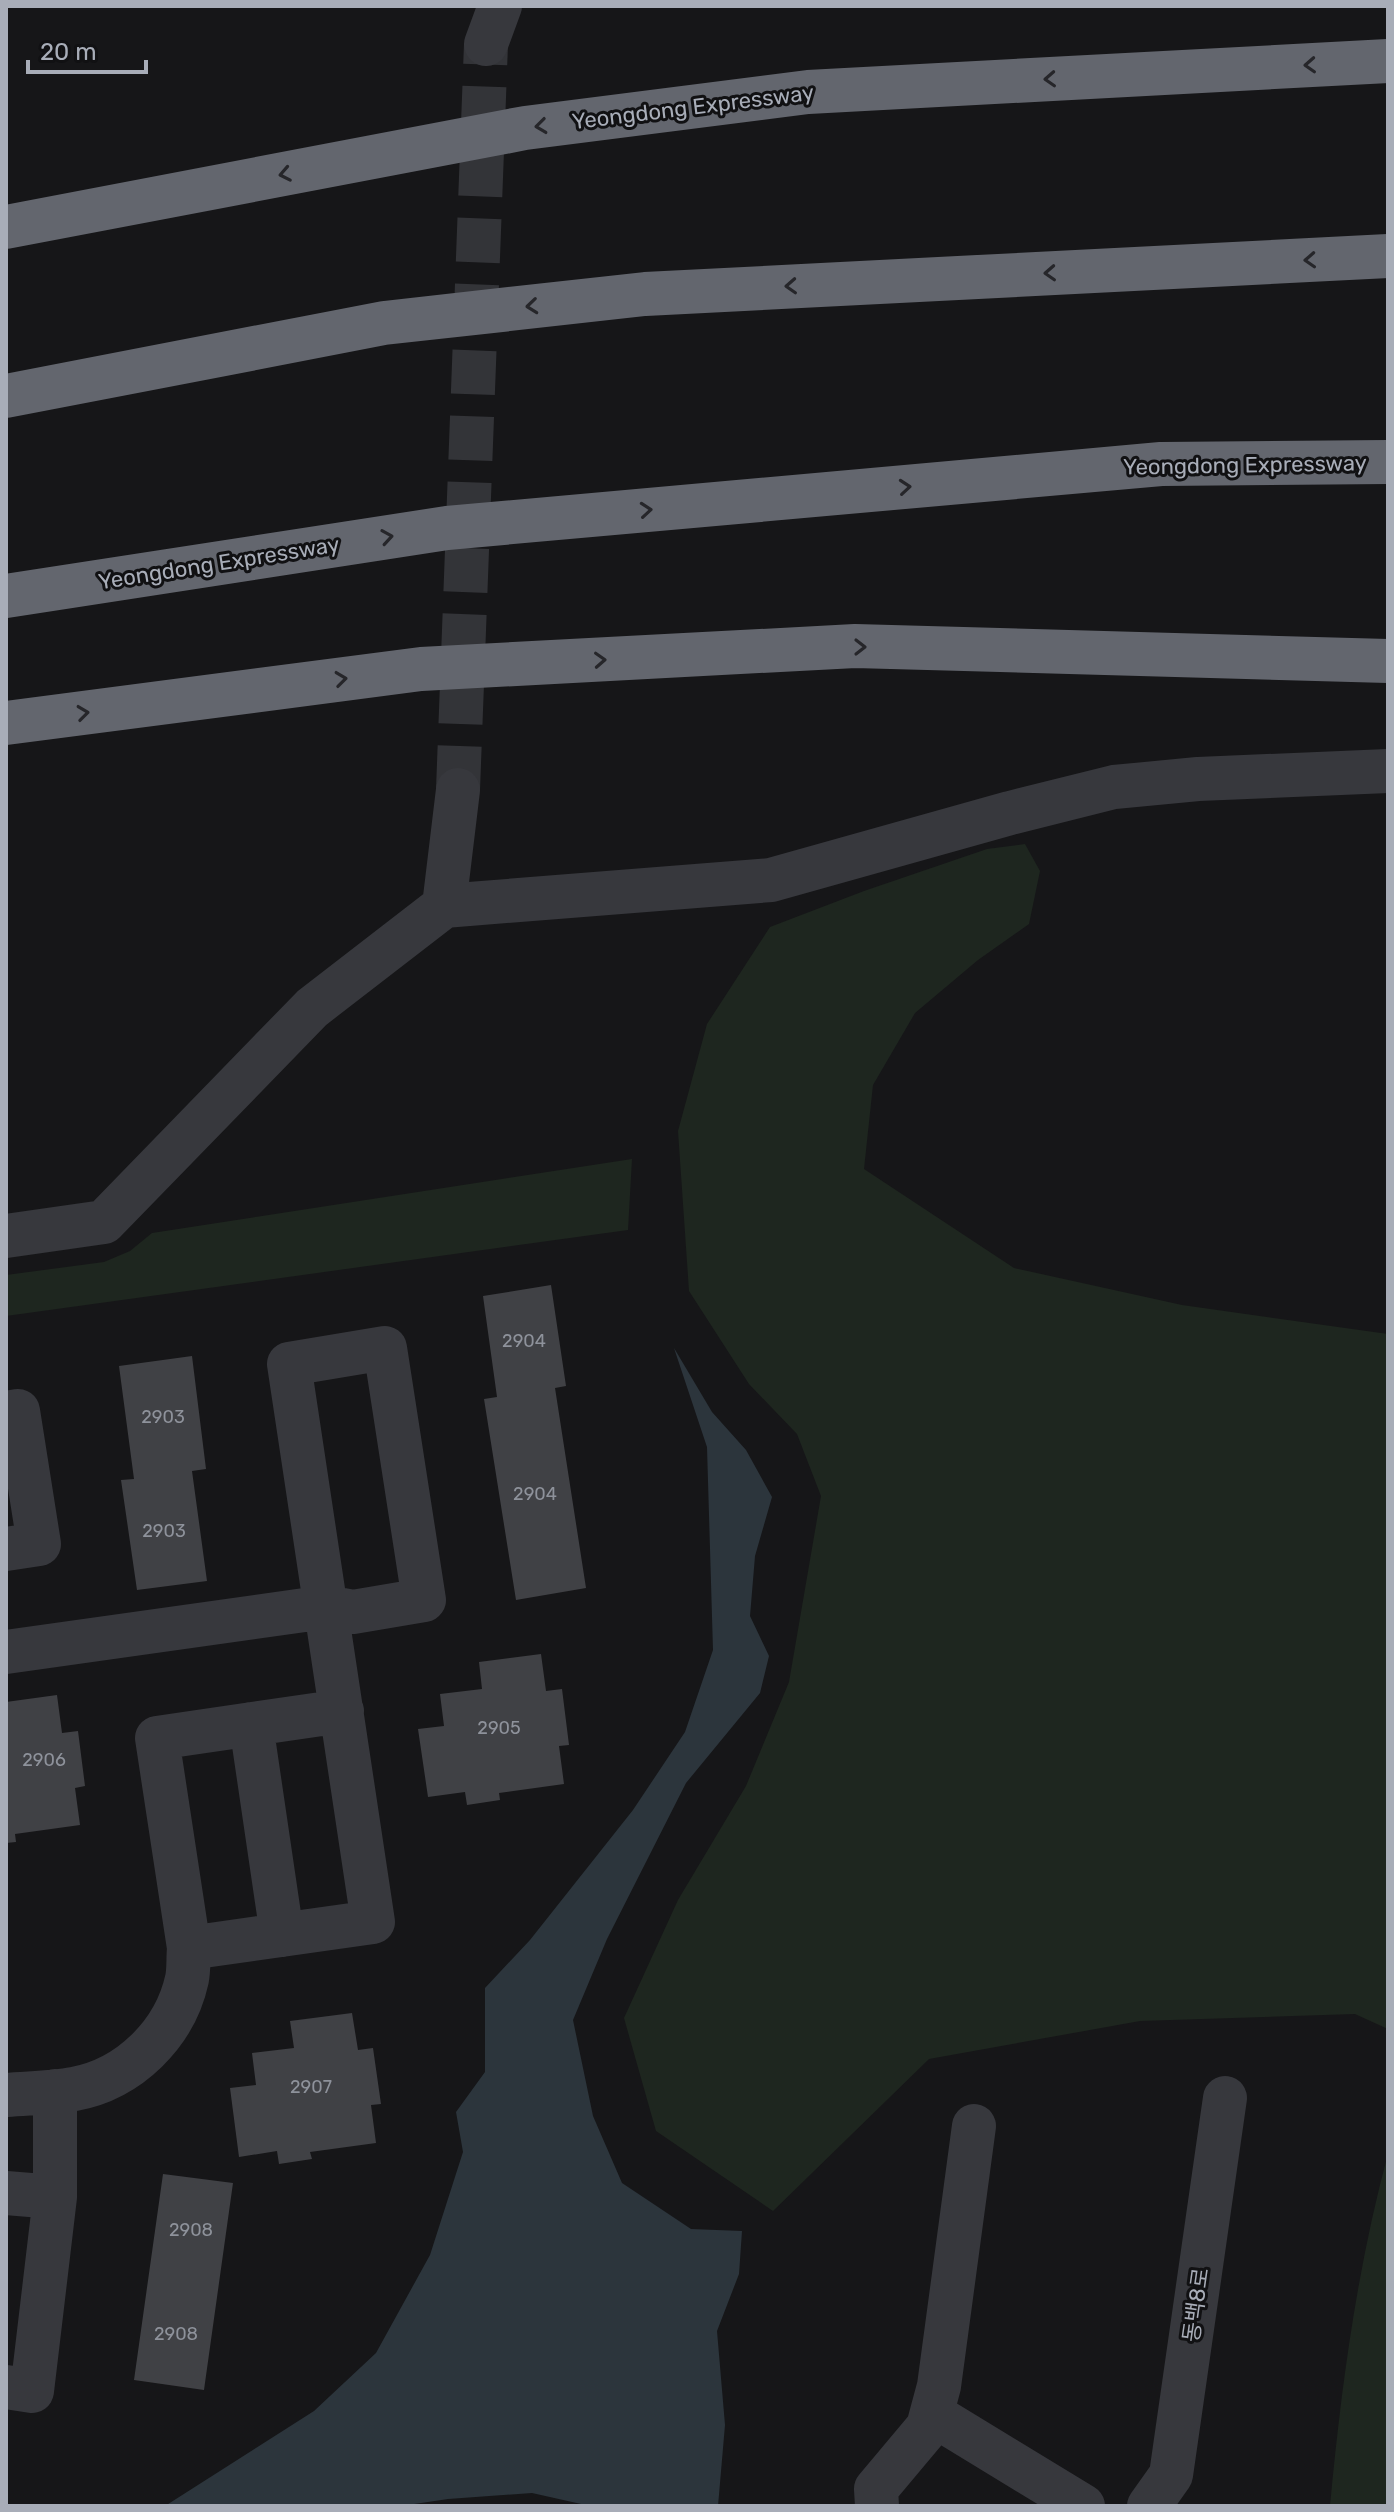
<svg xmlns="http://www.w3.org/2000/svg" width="1394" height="2512" viewBox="0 0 1394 2512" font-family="Rubik,'Noto Sans KR',sans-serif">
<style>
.green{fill:#1e261f}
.water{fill:#2c353c}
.building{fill:#404145}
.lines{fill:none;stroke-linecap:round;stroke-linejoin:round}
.minor-tunnel{stroke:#333438;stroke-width:44;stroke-dasharray:44 22;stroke-linecap:butt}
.minor{stroke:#37383d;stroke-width:44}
.highway{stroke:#63666e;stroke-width:44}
.oneway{stroke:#26262a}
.labels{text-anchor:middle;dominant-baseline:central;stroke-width:6;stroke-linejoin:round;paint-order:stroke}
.number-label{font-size:18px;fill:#8e929b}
.street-label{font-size:22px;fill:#a8adb8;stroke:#111113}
</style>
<rect width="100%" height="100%" fill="#161618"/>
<path class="green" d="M1025,844L1040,871L1029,924L978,960L915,1013L873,1085L864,1169L1014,1268L1182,1305L1388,1334V2029L1355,2014L1140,2021L929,2059L773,2211L656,2131L624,2018L678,1900L746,1786L789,1682L821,1496L797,1434L749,1384L689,1291L678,1131L707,1024L770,927L864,891L987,849Z
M632,1159L628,1230L6,1316V1275L104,1262L130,1251L152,1233Z
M1388,2154V2506H1330C1341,2388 1357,2268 1388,2154Z"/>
<path class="water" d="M674,1348L712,1412L746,1450L772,1497L755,1556L750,1616L769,1656L760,1693L686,1783L607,1939L573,2020L593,2116L622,2183L691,2229L742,2231L739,2274L717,2331L725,2425L718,2506H590L532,2493L448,2499L401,2506H165L314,2411L376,2353L430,2255L463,2152L456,2112L485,2072V1988L530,1940L633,1810L685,1732L713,1650L707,1447Z"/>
<path class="building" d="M551,1285L566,1386L555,1388L586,1588L516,1600L484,1399L497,1397L483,1296Z
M192,1356L206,1469L192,1471L207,1581L137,1590L121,1480L134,1479L119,1366Z
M541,1654L546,1691L562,1689L569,1745L559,1746L564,1784L499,1793L500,1800L467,1805L465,1792L428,1797L418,1729L444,1726L440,1694L482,1689L479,1662Z
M57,1695L62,1733L78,1731L85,1786L75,1788L80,1825L15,1834L16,1842L6,1843V1702Z
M352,2013L358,2050L373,2048L381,2104L371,2105L376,2143L310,2152L312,2159L279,2164L277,2151L239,2157L230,2088L256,2085L252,2053L294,2048L290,2021Z
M163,2174L233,2183L204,2390L134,2380Z"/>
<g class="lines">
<path class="minor-tunnel" d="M458,790L486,44"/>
<path class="minor" d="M486,44L500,6
M444,906L458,790
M6,1236L104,1222L312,1008L444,906L771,880L1010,813L1114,787L1198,779L1388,771
M6,1413L18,1411L39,1544L6,1549
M6,1652L326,1607L353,1612L424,1600L385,1348L289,1364C317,1549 346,1735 373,1922L189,1948
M251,1724L282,1935
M6,2095C28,2093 52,2093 74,2089C129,2079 175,2034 187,1979C189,1969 188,1958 189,1948L157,1738L342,1711
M6,2193L55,2197
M6,2387L32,2391L55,2197V2091
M932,2414L1083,2506
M877,2506L876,2489L928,2427L939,2386L974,2126
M1149,2506L1171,2475L1225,2098"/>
<path class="highway" d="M6,227L525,128L808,92L1388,61
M6,396L384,323L645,294L1388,256
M6,596L447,528L1161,464L1388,462
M6,723L421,669L855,646L1388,661"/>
</g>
<defs><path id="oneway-chevron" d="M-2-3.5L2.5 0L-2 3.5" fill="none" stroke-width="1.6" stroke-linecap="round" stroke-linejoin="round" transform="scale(2)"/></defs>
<g class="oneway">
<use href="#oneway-chevron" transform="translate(1310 65) rotate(177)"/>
<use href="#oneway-chevron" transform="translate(1050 79) rotate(177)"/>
<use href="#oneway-chevron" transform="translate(541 126) rotate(173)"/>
<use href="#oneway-chevron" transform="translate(285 174) rotate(169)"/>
<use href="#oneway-chevron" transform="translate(1310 260) rotate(177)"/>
<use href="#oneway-chevron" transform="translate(1050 273) rotate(177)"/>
<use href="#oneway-chevron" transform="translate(791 286) rotate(177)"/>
<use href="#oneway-chevron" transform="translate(532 306) rotate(174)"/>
<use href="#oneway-chevron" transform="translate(905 487) rotate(-5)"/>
<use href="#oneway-chevron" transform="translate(646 510) rotate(-5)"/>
<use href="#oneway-chevron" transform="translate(387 537) rotate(-9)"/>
<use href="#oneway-chevron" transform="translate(860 647)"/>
<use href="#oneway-chevron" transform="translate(600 660) rotate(-3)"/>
<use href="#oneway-chevron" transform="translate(341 679) rotate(-7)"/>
<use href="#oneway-chevron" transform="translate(83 713) rotate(-7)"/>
</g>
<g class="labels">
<g class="number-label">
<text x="524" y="1341">2904</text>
<text x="163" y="1417">2903</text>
<text x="535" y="1494">2904</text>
<text x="164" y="1531">2903</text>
<text x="499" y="1728">2905</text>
<text x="44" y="1760">2906</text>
<text x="311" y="2087">2907</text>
<text x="191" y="2230">2908</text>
<text x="176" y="2334">2908</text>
</g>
<g class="street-label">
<text transform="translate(693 107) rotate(-7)">Yeongdong Expressway</text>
<text transform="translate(1245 465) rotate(-1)">Yeongdong Expressway</text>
<text transform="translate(219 563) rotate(-9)">Yeongdong Expressway</text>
<text transform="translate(1196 2305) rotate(-82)">동백8로</text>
</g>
</g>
<rect width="1394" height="2512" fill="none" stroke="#a8adb8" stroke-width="16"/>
<path d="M28 60v12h118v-12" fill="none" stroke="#a8adb8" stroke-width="4"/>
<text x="40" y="60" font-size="24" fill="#a8adb8" stroke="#111113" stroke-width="6" paint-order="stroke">20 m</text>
</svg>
